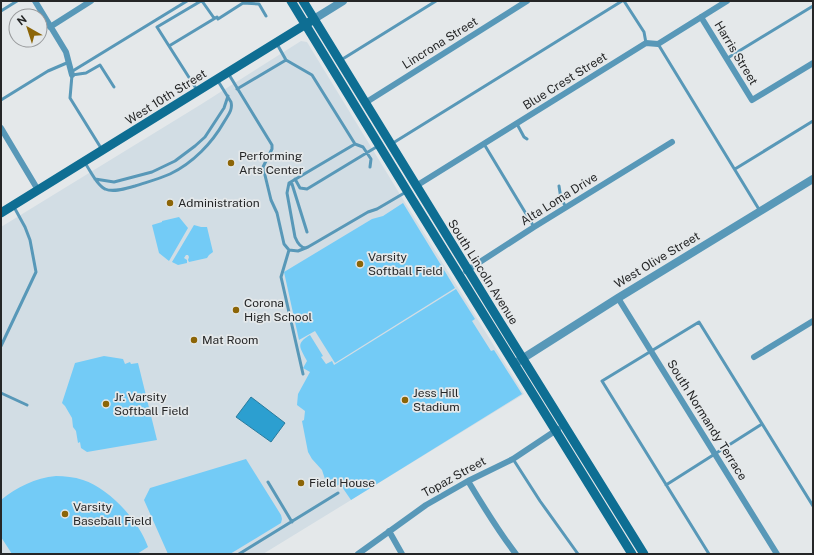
<svg xmlns="http://www.w3.org/2000/svg" width="814" height="555" viewBox="0 0 814 555" font-family="'Public Sans',sans-serif">
<style>
.built{fill:#d2dde4}
.green{fill:#73cbf6}
.water{fill:#2c9fd0;stroke:#2a7b9d}
.lines{fill:none;stroke-linecap:round;stroke-linejoin:round}
.service{stroke:#5898b8;stroke-width:3}
.minor{stroke:#5898b8;stroke-width:6}
.tertiary{stroke:#5898b8;stroke-width:8}
.secondary{stroke:#0e6e93;stroke-width:9}
.poi-dot{fill:#8c6507;stroke:#e4e8ea;stroke-width:1.5}
.labels{text-anchor:middle;dominant-baseline:central;stroke-width:3.5;stroke-linejoin:round;paint-order:stroke}
.street-label{font-size:12px;fill:#252627;stroke:#e4e8ea}
.poi-label{font-size:12px;fill:#252627;stroke:#e4e8ea;text-anchor:start}
</style>
<rect width="100%" height="100%" fill="#e4e8ea"/>
<path class="built" d="M301,41L307,42L401,196L524,394L263,554H1V227L200,105Z"/>
<path class="green" d="M403,203L455,288L335,363L315,331L299,340L284,272L372,219L383,216Z
M179,217L188,228L169,261L159,253L152,225L162,222V221Z
M194,225L201,227H207L213,252L209,255L207,258L189,262L188,260L189,257L188,255H186L184,258L187,260V263L178,265L172,262Z
M456,289L475,319L472,321L491,351L494,350L522,394L351,500L340,484L331,489L326,482L322,470L312,459L308,452L302,421L304,420L305,411L297,405L298,394L310,372L303,368L307,361C300,347 295,344 310,335L323,356L321,357L326,364L332,361L334,365Z
M104,356L123,359L125,364L130,362L131,364L138,363L157,440L87,452L81,448L80,442L78,443L76,431L73,427L72,418L65,406L62,403L75,363Z
M246,459L281,515L282,519L281,523L230,554H168L144,500L150,488Z
M56,476C65,476 74,477 83,480C110,489 139,521 148,547L137,554H12L1,537V500C17,487 35,478 56,476Z"/>
<path class="water" d="M251,397L285,423L271,442L236,417Z"/>
<g class="lines">
<path class="service" d="M202,1L214,18
M624,1L644,32L646,43
M1,11L17,1
M277,44L286,60L312,75L355,144L363,147L371,159L370,167
M658,44L760,211
M169,46L157,27L201,1
M726,59L813,6
M341,60L436,1
M71,72L187,1
M228,73L272,145V149L263,167L271,200L277,213L284,244L289,250L298,251L308,247L368,212L377,209L406,192
M237,89L286,60
M197,90L169,46L217,17L218,19L243,3L259,4L266,16
M1,100L48,71L69,62
M517,124L524,137L527,139
M393,143L622,1
M484,144L534,227
M101,148L70,98L72,75L86,73L100,65L114,87
M85,163C90,170 97,186 105,189C114,193 127,188 135,186C147,182 159,179 170,174C193,163 212,143 224,122C228,115 233,110 231,102L218,81
M735,169L813,121
M95,179L114,182L152,172L175,161L195,146L205,137L224,108L228,96
M295,179L300,188L307,189L378,146
M289,183L292,184L307,232
M559,186L561,199L566,207
M306,248C300,248 297,242 295,237L287,193L289,183L355,144
M289,250L281,277L303,374
M1,346L36,272L30,240L25,227L14,207
M1,393L27,405
M513,459L540,501L578,554
M268,482L292,522
M666,485L762,424
M239,554L338,493
M709,554L602,381L699,322L813,506"/>
<path class="minor" d="M35,1L66,52L72,75
M701,17L752,100L813,63
M50,27L91,1
M365,103L527,1
M1,128L38,190
M416,186L646,43L658,44L727,1
M466,271L534,227L672,142
M618,298L777,554
M754,357L813,321
M468,481C483,506 498,531 516,554
M389,531L402,554
M358,554L426,505L468,481L513,459L558,429"/>
<path class="tertiary" d="M314,19L343,1
M514,364L618,298L813,179"/>
<path class="secondary" d="M291,1L412,199L632,554
M303,1L500,322L644,554
M1,213L311,21"/>
</g>
<g class="poi-dot">
<circle cx="231" cy="163" r="4"/>
<circle cx="170" cy="203" r="4"/>
<circle cx="360" cy="264" r="4"/>
<circle cx="236" cy="310" r="4"/>
<circle cx="194" cy="340" r="4"/>
<circle cx="405" cy="400" r="4"/>
<circle cx="106" cy="404" r="4"/>
<circle cx="301" cy="483" r="4"/>
<circle cx="65" cy="514" r="4"/>
</g>
<g class="labels">
<g class="street-label">
<text transform="translate(440 43) rotate(-32)">Lincrona Street</text>
<text transform="translate(736 53) rotate(59)">Harris Street</text>
<text transform="translate(565 81) rotate(-32)">Blue Crest Street</text>
<text transform="translate(166 97) rotate(-32)">West 10th Street</text>
<text transform="translate(559 199) rotate(-32)">Alta Loma Drive</text>
<text transform="translate(657 260) rotate(-31)">West Olive Street</text>
<text transform="translate(483 272) rotate(58)">South Lincoln Avenue</text>
<text transform="translate(707 420) rotate(58)">South Normandy Terrace</text>
<text transform="translate(454 477) rotate(-29)">Topaz Street</text>
</g>
<g class="poi-label">
<text x="239" y="156">Performing<tspan x="239" dy="14">Arts Center</tspan></text>
<text x="178" y="203">Administration</text>
<text x="368" y="257">Varsity<tspan x="368" dy="14">Softball Field</tspan></text>
<text x="244" y="303">Corona<tspan x="244" dy="14">High School</tspan></text>
<text x="202" y="340">Mat Room</text>
<text x="413" y="393">Jess Hill<tspan x="413" dy="14">Stadium</tspan></text>
<text x="114" y="397">Jr. Varsity<tspan x="114" dy="14">Softball Field</tspan></text>
<text x="309" y="483">Field House</text>
<text x="73" y="507">Varsity<tspan x="73" dy="14">Baseball Field</tspan></text>
</g>
</g>
<rect width="814" height="555" fill="none" stroke="#252627" stroke-width="4"/>
<g transform="translate(28 28) rotate(321)"><circle r="19" fill="#e4e8ea" stroke="#989a9c"/>
<path d="M0-3L7 15L0 10L-7 15Z" fill="#8c6507"/>
<text y="-6" font-size="11" font-weight="bold" text-anchor="middle" fill="#252627">N</text>
</g>
</svg>
